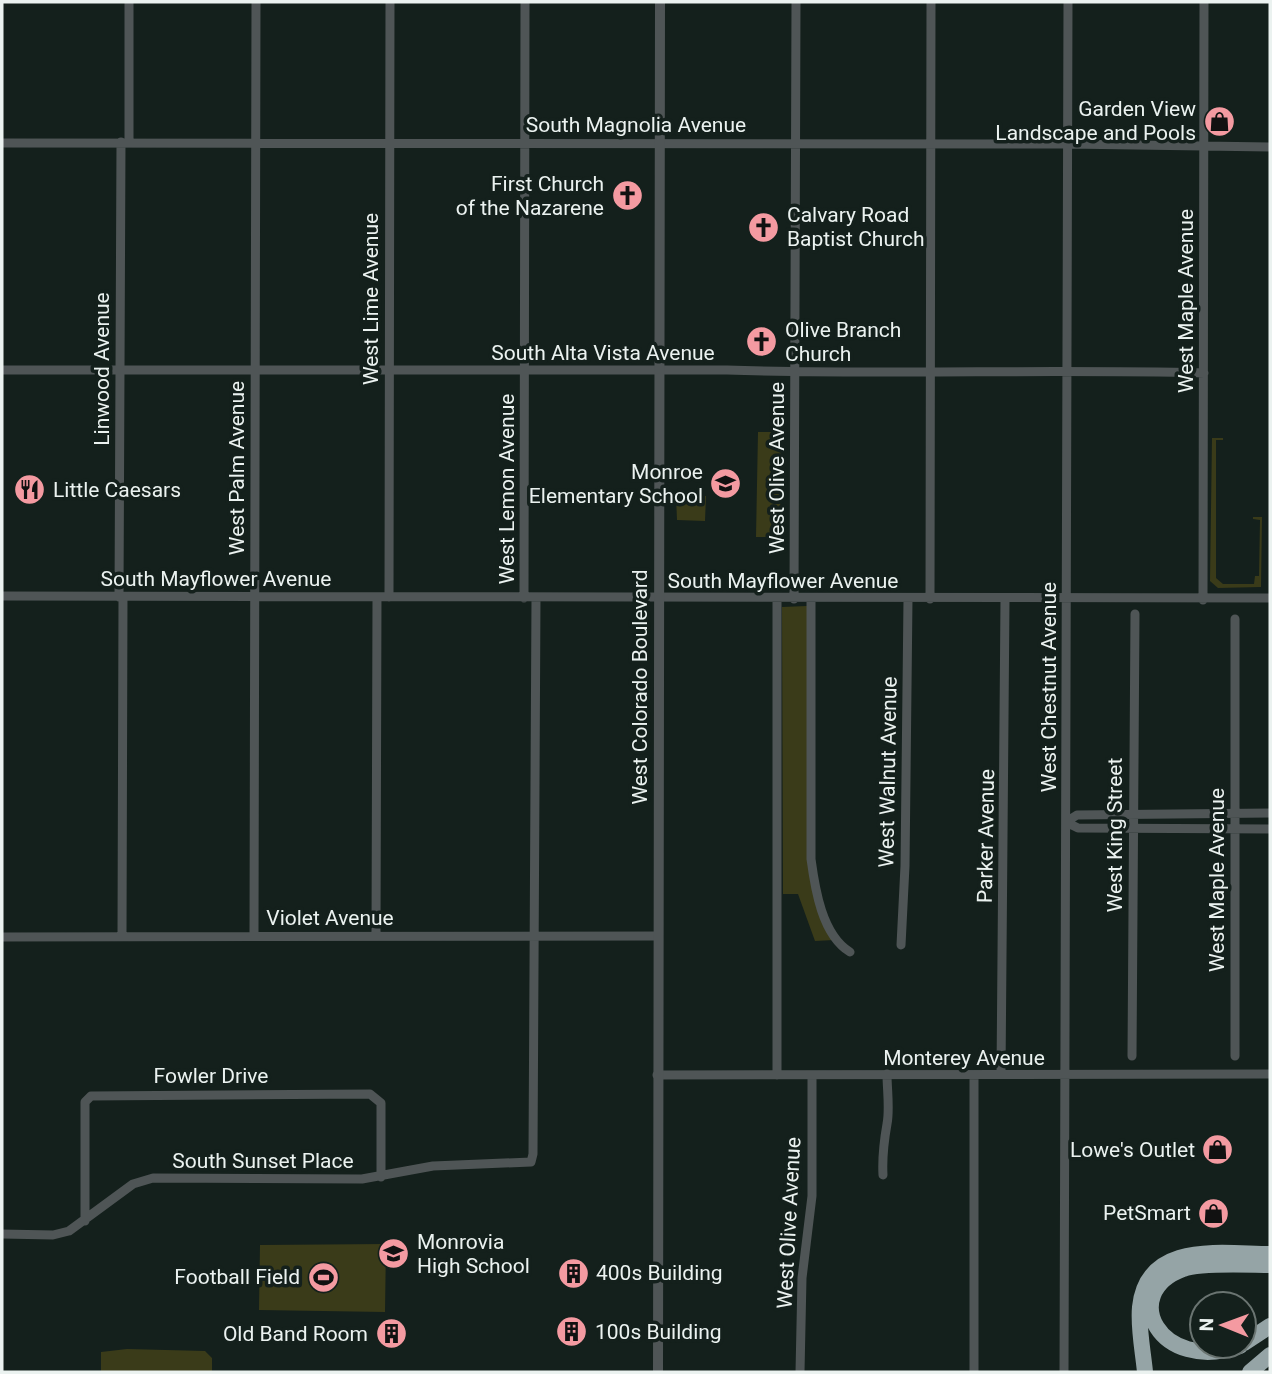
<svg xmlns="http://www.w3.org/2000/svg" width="1272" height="1374" viewBox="0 0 1272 1374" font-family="Roboto,sans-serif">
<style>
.green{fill:#3a3b19}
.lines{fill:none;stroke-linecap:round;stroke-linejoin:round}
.minor{stroke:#4f5556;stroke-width:9}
.tertiary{stroke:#4f5556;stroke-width:10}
.motorway{stroke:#95a4a6;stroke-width:16}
.labels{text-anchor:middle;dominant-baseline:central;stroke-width:7;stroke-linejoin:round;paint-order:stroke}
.poi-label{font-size:21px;fill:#ebf2f0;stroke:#14201c;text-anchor:end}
.street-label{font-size:21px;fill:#ebf2f0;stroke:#14201c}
</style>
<rect width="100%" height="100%" fill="#14201c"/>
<path class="green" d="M758,432H781L780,537H756Z
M1212,438H1223V440H1216V578L1223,584H1254L1255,576H1259L1260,520L1253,519V517H1262L1261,587L1218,588L1210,581Z
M676,496H706L705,521L677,520Z
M807,606L809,858L834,940L815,941L798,894H783L782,607Z
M386,1244L385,1312L259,1310L260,1245Z
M127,1349L205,1351L212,1358V1372H101V1352Z"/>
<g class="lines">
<path class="minor" d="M129,142V2
M2,143L1068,144L1270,147
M2,370H727C886,375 1045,369 1204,373
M2,596L1270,598
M119,597L121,142
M389,597L390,2
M524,598L525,2
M777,599V1075
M794,599L796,2
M811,599V859C815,889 822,935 850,952
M930,599L931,2
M1203,600L1204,2
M1235,619V1056
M1270,813L1077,815L1066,822L1078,828L1270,829
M122,935L123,597
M254,935L256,2
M376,935L377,597
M2,937L658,936
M901,945L905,866L908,599
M1132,1056L1135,614
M1001,1074L1005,599
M657,1075L1270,1074
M883,1175C882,1157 884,1141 887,1124C890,1109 887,1090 887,1074
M85,1221V1102L91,1096L370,1094L381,1103V1177
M2,1234L53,1235L69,1231L133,1184L153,1178L362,1179L433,1166L531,1162L533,1154L536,598
M800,1372L802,1278L812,1196V1076
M974,1372V1075
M1064,1372L1068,2"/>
<path class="tertiary" d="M658,1372L660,2"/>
<path class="motorway" d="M1244,1343L1270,1326
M1240,1346C1159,1374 1118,1293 1183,1269C1200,1262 1251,1265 1270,1265
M1145,1372C1143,1351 1138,1328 1140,1307C1147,1240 1223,1254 1270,1254
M1250,1372L1270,1355"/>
</g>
<defs>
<symbol id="shop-disc" viewBox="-11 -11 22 22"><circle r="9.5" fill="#f49aa1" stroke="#14201c"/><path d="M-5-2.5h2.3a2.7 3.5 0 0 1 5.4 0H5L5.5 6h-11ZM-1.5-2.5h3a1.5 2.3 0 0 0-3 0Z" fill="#111"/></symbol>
<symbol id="church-disc" viewBox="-11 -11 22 22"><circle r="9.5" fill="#f49aa1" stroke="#14201c"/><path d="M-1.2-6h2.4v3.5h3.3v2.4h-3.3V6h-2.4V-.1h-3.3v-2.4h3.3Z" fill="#111"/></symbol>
<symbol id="school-disc" viewBox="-11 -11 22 22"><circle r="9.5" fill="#f49aa1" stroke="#14201c"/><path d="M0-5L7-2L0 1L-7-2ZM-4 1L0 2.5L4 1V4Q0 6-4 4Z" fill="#111"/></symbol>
<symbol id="restaurant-disc" viewBox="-11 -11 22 22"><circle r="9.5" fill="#f49aa1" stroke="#14201c"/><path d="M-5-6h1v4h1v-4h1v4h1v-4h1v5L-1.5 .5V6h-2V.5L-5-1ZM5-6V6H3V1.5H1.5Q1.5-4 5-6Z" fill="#111"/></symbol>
<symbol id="building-disc" viewBox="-11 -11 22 22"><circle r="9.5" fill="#f49aa1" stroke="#14201c"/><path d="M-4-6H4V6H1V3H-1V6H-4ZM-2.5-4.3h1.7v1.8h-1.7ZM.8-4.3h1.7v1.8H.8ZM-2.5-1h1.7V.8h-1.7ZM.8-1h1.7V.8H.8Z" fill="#111"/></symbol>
<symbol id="stadium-disc" viewBox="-11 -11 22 22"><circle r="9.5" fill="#f49aa1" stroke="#14201c"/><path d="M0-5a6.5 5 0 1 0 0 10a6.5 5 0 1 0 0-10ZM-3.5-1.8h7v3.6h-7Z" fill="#111"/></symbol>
</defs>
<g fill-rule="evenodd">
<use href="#shop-disc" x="1202" y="104" width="35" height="35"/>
<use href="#church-disc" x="610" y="178" width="35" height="35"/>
<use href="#church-disc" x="746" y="210" width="35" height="35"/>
<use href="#church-disc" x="744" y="324" width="35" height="35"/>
<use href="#school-disc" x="708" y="466" width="35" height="35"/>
<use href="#restaurant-disc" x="12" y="472" width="35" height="35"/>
<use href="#shop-disc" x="1200" y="1132" width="35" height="35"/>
<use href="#shop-disc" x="1196" y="1196" width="35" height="35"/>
<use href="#school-disc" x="376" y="1236" width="35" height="35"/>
<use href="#building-disc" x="556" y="1256" width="35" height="35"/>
<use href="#stadium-disc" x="306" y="1260" width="35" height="35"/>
<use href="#building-disc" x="554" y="1314" width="35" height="35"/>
<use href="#building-disc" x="374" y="1316" width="35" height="35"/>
</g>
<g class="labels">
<g class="poi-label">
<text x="1196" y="109">Garden View<tspan x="1196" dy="24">Landscape and Pools</tspan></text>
<text x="604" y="184">First Church<tspan x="604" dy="24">of the Nazarene</tspan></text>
<text x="787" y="215" text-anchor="start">Calvary Road<tspan x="787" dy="24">Baptist Church</tspan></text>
<text x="785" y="330" text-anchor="start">Olive Branch<tspan x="785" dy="24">Church</tspan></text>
<text x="703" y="472">Monroe<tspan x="703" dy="24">Elementary School</tspan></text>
<text x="53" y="490" text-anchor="start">Little Caesars</text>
<text x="1195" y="1150">Lowe's Outlet</text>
<text x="1191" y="1213">PetSmart</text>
<text x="417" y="1242" text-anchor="start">Monrovia<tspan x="417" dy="24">High School</tspan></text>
<text x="596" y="1273" text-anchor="start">400s Building</text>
<text x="300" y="1277">Football Field</text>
<text x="595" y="1332" text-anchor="start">100s Building</text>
<text x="368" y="1334">Old Band Room</text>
</g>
<g class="street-label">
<text x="636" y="125">South Magnolia Avenue</text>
<text transform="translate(371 299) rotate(-90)">West Lime Avenue</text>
<text transform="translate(1186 301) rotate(-90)">West Maple Avenue</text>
<text x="603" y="353">South Alta Vista Avenue</text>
<text transform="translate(102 369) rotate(-90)">Linwood Avenue</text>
<text transform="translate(237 468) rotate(-90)">West Palm Avenue</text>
<text transform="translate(777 468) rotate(-90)">West Olive Avenue</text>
<text transform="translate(507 489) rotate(-90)">West Lemon Avenue</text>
<text x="216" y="579">South Mayflower Avenue</text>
<text x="783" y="581">South Mayflower Avenue</text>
<text transform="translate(640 687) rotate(-90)">West Colorado Boulevard</text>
<text transform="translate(1049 687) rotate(-90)">West Chestnut Avenue</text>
<text transform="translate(888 772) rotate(-89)">West Walnut Avenue</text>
<text transform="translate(1115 835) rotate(-90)">West King Street</text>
<text transform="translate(986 836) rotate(-89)">Parker Avenue</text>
<text transform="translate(1217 880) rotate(-90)">West Maple Avenue</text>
<text x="330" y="918">Violet Avenue</text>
<text x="964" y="1058">Monterey Avenue</text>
<text x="211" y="1076">Fowler Drive</text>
<text x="263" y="1161">South Sunset Place</text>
<text transform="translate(789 1223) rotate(-87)">West Olive Avenue</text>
</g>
</g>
<rect width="1272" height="1374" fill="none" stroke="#ebf2f0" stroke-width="7"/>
<g transform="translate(1223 1325) rotate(271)"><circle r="33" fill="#14201c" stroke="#6a7471" stroke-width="2"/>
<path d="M0-5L12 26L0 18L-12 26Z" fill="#f49aa1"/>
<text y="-10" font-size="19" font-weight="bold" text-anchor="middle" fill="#ebf2f0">N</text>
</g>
</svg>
